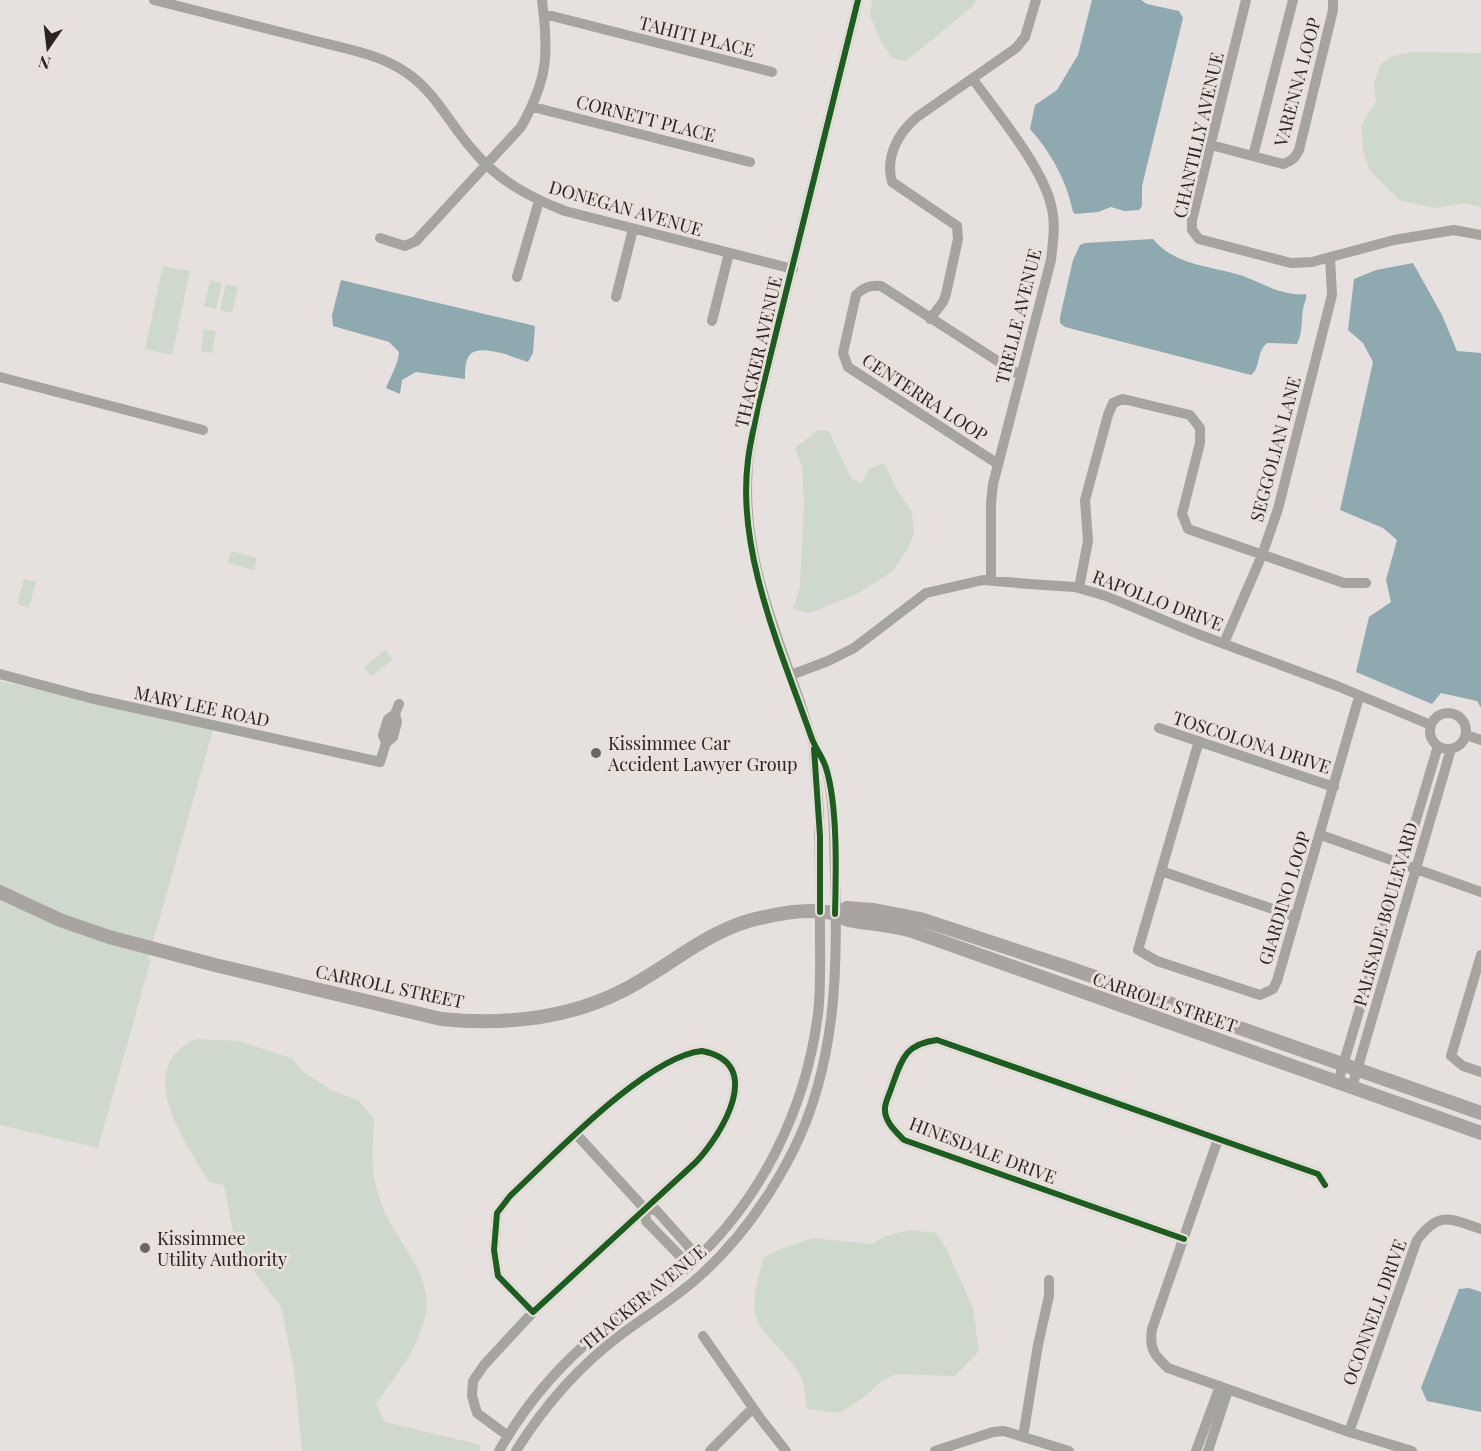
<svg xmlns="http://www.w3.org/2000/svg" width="1481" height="1451" viewBox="0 0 1481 1451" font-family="'Playfair Display',serif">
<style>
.green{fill:#ced9cb}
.water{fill:#8ea9b0}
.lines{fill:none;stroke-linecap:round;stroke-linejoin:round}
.minor{stroke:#a5a49f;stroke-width:10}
.major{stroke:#a9a4a1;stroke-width:14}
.cycleway-casing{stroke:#e9dfdb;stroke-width:10}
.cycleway{stroke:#1b5e20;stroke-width:6}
.poi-dot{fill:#6a6664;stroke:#e9dfdb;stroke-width:2}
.labels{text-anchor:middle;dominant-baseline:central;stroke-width:6;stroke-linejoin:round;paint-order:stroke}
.street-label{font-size:18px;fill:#282423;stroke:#e9dfdb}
.poi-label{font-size:18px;fill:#282423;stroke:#e9dfdb;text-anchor:start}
</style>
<rect width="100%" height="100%" fill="#e6e0de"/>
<path class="green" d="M872,0H976L973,6L906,61L893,58L882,44L870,15Z
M1413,52L1481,53V207L1462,203L1436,208L1401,201L1371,172L1364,156L1361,126L1376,101L1374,84L1381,64L1393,56Z
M163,266L190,271L172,355L145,349Z
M210,280L222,283L216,309L204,306Z
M226,284L238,287L232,313L220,310Z
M204,329L216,331L212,353L201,351Z
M818,430L829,431L851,478L861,483L869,469L884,463L897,490L912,512L914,534L908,548L893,571L857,594L810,613L793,609L800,587L804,506L802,466L795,448Z
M231,551L257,558L254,570L228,563Z
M24,579L36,582L29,608L17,604Z
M385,650L393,660L371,676L364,667Z
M0,681L213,730L152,945L62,916L0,887Z
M0,897L150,953L148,958L151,959L98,1148L0,1125Z
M196,1039L239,1041L291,1058L304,1072L331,1090L358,1100L374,1119C373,1141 370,1165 376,1187C380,1198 383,1211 389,1221C403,1247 432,1280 426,1312C420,1347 395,1376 376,1404L385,1422L481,1445L479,1451H302L294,1370L281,1307L236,1247L224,1185L209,1182C185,1141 131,1069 196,1039Z
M910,1230L936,1233L946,1248L973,1308L979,1351L955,1376L897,1374L882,1380L868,1394L840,1413L807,1409C805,1399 805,1386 801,1377C791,1355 759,1335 755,1313C752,1294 760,1276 763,1258L783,1248L813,1238L872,1244L885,1236Z"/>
<path class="water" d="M1092,0H1141L1147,4L1179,11L1183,18L1142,186V206L1139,210L1124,211L1111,207L1098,212L1075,214L1073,212C1067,182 1051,152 1030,129L1035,105L1057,90L1078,55Z
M1153,239C1175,266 1212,266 1243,276C1265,284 1281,296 1306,294C1307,300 1304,303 1303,309C1301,321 1303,332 1297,344L1267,343C1256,352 1261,368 1251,375L1065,327L1060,323V317L1073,260L1080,245L1085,243Z
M1413,263L1442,315L1457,351L1481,353V708L1477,701L1441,693L1432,704L1356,672L1369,617L1391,602L1386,580L1397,540L1383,528L1340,510L1373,362L1363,343L1348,330L1354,279L1376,270Z
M341,280L535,326L533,353L528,362C516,358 478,342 469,356C465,361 465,373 465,379L416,372L402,380L400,394L386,388C391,375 398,365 399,352L389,342L333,326L332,315Z
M1469,1288L1481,1292V1412L1427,1401L1421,1388L1459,1289Z"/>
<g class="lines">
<path class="minor" d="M154,0C205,13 257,26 308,39C341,48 379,53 407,73C435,92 450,124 472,149C497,180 529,197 565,211L793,269
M1246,0L1192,220V230L1199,239L1291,263L1312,262L1394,240L1454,230L1481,235
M544,14L772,72
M973,79C996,112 1042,166 1051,205C1056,223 1053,242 1051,260L993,484L991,503V581
M533,107L750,162
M1211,145L1283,164C1292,161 1295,158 1299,150L1333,10V0
M1253,156L1293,0
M380,238L405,246L416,241L521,127C548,79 549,54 542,0
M517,277L539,201
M616,297L633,229
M930,319L943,302L946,294L958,239L957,226L892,182C885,157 898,133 917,117L1016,48L1025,37L1036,0
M712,321L729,253
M0,377L203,430
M998,464L848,367L843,353L856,295C864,287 870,285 881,286L1021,376
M1079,588L1088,541L1085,500L1108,415L1113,403L1123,399L1190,415L1200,428V443L1182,514L1188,529L1344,583H1366
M1224,643L1262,555L1278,509L1332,295L1330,257
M0,674L90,698L380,762L386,743L393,737L397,722L395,714L399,704
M791,675L828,661L854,648L926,593L983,580L1029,584L1075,587L1106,596L1195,633L1337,686L1431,725
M1430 731a18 18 0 1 1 36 0a18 18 0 1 1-36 0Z
M1159,728L1334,787
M1466,735L1481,740
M1199,741L1138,950L1157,961L1260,995L1273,989L1277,981L1359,697
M386,743L383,735L388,719L395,714
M1321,835L1481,892
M1161,871L1296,917
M1481,955L1451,1056L1463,1066L1481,1072
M702,1051C766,1063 722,1134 696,1162L533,1312L498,1276L494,1250L497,1213L510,1196C552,1157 647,1056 702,1051Z
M1338,1082L1438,746
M1352,1087L1451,749
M576,1134L645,1209L646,1221L681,1257L690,1259V1248L656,1210L645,1209
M1218,1139L1152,1329C1149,1349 1154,1355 1168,1368L1349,1432L1412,1451
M1184,1239L904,1140C895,1131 884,1121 885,1108C885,1102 890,1093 892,1086C902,1059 905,1044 937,1040L1318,1174L1325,1185
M703,1336L760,1418L786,1451
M1349,1432L1417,1240C1440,1210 1449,1219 1481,1229
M508,1436L477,1413L472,1396L473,1381L484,1365L533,1312
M1023,1437L1038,1345L1049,1296V1280
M499,1451C525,1405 560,1364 601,1331C631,1307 664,1289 692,1263C762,1199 806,1108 818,1014C821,988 820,962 820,937C820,896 820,855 819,814C818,792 814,769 814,747
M516,1451C544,1406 580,1365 623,1333C650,1313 679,1296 703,1273C741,1238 771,1195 794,1149C836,1064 838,970 835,877C834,842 835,806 827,771C824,762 818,753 814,744C809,732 805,718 801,705C773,624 741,553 748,465C749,445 755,425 758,406L858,0
M710,1451L753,1408
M935,1451L993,1432L1004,1431L1069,1451
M1196,1451L1220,1386
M1208,1451L1228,1390"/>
<path class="major" d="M0,892L60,920L109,937L215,965L441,1019C502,1025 568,1019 624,990C671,966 710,927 765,917C786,912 811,909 833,913C839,914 843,919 849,920C870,924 891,925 912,931L1481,1133
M835,914L847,908L874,910L920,919L1069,968L1481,1113"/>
<defs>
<path id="cycleway" d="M814,749L820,836V912
M835,914C836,873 838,806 826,768C823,758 816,749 812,739C782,653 736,552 748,460C750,442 755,424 758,406L858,0
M702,1051C766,1063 722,1134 696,1162L533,1312L498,1276L494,1250L497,1213L510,1196C552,1157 647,1056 702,1051Z
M1184,1239L904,1140C895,1131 884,1121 885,1108C885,1102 890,1093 892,1086C902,1059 905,1044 937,1040L1318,1174L1325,1185"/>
</defs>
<use href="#cycleway" class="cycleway-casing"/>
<use href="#cycleway" class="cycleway"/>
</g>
<g class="poi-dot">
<circle cx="596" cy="753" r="6"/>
<circle cx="145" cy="1248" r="6"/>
</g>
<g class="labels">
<g class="street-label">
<text transform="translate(697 36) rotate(14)">TAHITI PLACE</text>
<text transform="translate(1297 82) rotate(-75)">VARENNA LOOP</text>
<text transform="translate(646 118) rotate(14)">CORNETT PLACE</text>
<text transform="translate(1198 135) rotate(-77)">CHANTILLY AVENUE</text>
<text transform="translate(626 208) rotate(16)">DONEGAN AVENUE</text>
<text transform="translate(1018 316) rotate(-76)">TRELLE AVENUE</text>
<text transform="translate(758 352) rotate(-77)">THACKER AVENUE</text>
<text transform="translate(925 397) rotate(33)">CENTERRA LOOP</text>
<text transform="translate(1275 449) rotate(-75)">SEGGOLIAN LANE</text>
<text transform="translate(1158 600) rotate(21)">RAPOLLO DRIVE</text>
<text transform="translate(202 706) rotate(12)">MARY LEE ROAD</text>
<text transform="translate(1252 742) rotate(18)">TOSCOLONA DRIVE</text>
<text transform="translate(1284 898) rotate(-73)">GIARDINO LOOP</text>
<text transform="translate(1385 914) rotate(-74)">PALISADE BOULEVARD</text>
<text transform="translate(390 986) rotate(12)">CARROLL STREET</text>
<text transform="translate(1165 1002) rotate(19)">CARROLL STREET</text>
<text transform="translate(983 1150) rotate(21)">HINESDALE DRIVE</text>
<text transform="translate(643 1297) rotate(-39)">THACKER AVENUE</text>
<text transform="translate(1374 1312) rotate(-70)">OCONNELL DRIVE</text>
</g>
<g class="poi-label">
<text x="608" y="743">Kissimmee Car<tspan x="608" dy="21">Accident Lawyer Group</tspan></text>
<text x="157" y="1238">Kissimmee<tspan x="157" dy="21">Utility Authority</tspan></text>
</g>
</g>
<g transform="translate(48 48) rotate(194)" stroke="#e9dfdb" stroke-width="4.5" paint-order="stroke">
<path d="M0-4.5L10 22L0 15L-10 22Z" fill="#282423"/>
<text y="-9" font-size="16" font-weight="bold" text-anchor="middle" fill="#282423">N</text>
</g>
</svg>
